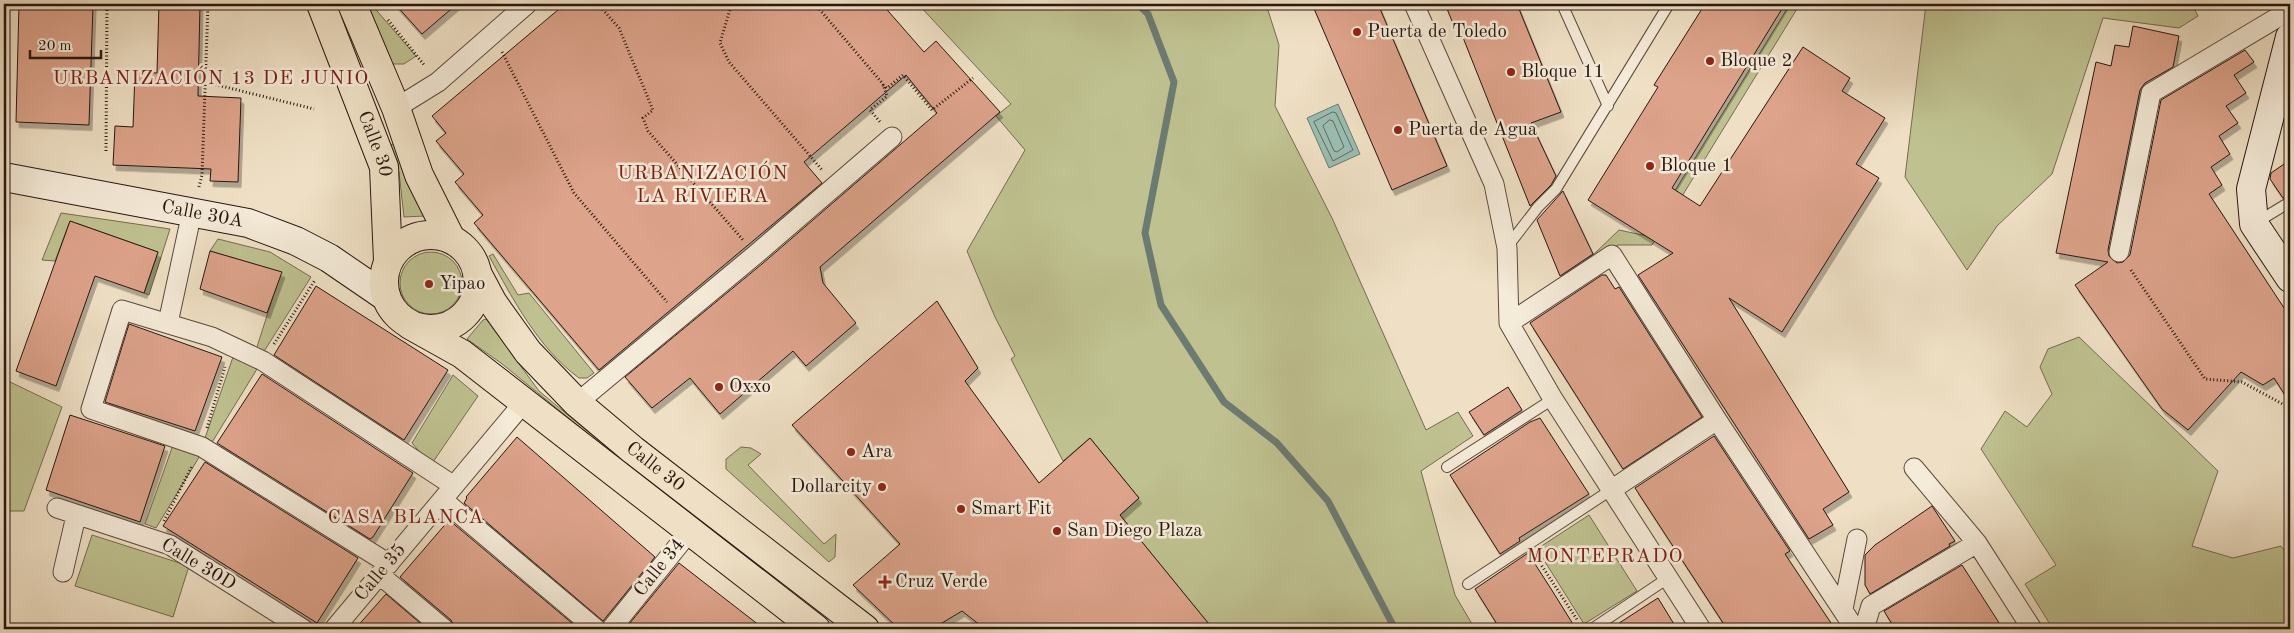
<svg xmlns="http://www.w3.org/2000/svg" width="2294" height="633" viewBox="0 0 2294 633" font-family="'Old Standard TT',serif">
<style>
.green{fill:#bfc190;stroke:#746c50}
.water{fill:#9abdb2;stroke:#6c7b71}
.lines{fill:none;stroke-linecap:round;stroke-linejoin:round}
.shore{stroke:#616a61;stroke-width:1}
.stream{stroke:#6c7b71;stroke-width:7}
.building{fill:#dda38b;stroke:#281710;filter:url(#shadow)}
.lane-casing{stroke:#5a493d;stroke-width:12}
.street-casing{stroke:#5a493d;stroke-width:21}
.secondary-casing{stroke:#281710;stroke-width:30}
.primary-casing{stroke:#281710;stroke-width:30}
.path{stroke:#281710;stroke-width:3;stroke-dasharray:1 2.5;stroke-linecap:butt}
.lane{stroke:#f5ebd9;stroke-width:10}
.street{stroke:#f5ebd9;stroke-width:19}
.secondary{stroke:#f5ebd9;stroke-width:28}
.primary{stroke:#efe0c5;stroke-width:28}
.poi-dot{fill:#8f2418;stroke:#f5ebd9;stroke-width:2}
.labels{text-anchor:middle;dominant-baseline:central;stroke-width:5;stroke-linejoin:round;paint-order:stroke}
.poi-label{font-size:19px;fill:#281710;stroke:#f5ebd9;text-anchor:start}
.street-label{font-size:19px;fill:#281710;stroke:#f5ebd9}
.neighbourhood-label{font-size:20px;letter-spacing:1px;fill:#7a1f14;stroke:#f5ebd9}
</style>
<defs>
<filter id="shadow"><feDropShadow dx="3" dy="5.5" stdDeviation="0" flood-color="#0004"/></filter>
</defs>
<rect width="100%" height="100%" fill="#efe0c5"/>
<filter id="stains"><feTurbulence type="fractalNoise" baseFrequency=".004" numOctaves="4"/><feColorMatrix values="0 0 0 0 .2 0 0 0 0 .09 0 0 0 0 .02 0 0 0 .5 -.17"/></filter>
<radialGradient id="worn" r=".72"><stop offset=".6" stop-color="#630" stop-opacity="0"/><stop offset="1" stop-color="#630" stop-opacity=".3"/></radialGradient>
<path class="green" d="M364,4H371L416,56L404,64H390Z
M918,4H1266L1279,45L1275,106L1332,218L1426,430L1458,412L1473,436L1421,471L1455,595L1475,629H1213L1120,515L1139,498L1090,438L1063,461L1011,359L1015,356L995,317L967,251L1025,150L996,116L1011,104Z
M1790,4H1800L1652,245H1618L1563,279L1559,272L1593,255L1619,230L1647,236Z
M1926,4H2192L2198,16L2179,28L2103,18L2052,174L1997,226L1967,270L1905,177Z
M393,144L425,216L404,217L399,172L390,145Z
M61,213L170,229L149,295L144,293L158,252L70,221L55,261L42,260Z
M218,239L270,252L311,277L263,353L256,350L281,272L210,251Z
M400 283a31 31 0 1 1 62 0a31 31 0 1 1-62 0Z
M493,254L518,295L529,293L594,373L587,378H579C538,348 513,299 489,256Z
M486,319L539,391L615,454L614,455L501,363L467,339L483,320Z
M2079,337L2218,471L2192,546L2233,558L2281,546L2290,558V629H2053L2025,584L2056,565L1981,449L2005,411L2027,427L2052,394L2040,367L2048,349Z
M233,357L257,369L211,444L204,441Z
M453,375L478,396L433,462L423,456L412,443Z
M4,379L62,407L24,511H4Z
M173,445L201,454L156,528L145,524Z
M741,447L751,448L761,454L748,465L824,544L836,534L835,557L829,562L726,469V459Z
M630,464L780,580L778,582L629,465Z
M1589,515L1637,591L1584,624L1537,549Z
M92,535L189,566L173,617L75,586Z"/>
<path class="water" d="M1338,104L1360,154L1329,168L1307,118Z"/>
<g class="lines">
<path class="shore" d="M1333,112L1336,113L1353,150L1333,161L1314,122Z
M1330,120L1333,121L1344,147L1337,152L1334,151L1323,126Z"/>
<path class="stream" d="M1138,4L1148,14L1174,82L1145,233L1161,305L1224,402L1277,443L1328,501L1395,629"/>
</g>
<path class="building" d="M19,4H93L89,125L16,122Z
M159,4H200L198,96L241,98L238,182L210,181L211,169L113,165L115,126L133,127L135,72L157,73Z
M395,4H457L422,34Z
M565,4H882L924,52L936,41L1000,112L820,267L823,283L856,323L806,366L793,351L720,414L690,378L652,408L625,377L762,264L937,113L906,75L804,162L822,183L599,370L474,223L483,215L455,182L464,174L436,141L446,133L432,116Z
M1312,4H1378L1447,166L1392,190Z
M1445,4H1517L1561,112L1531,123L1556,176L1551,185L1530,206L1458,25L1454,26Z
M1705,4H1785L1672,188L1700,206L1803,47L1850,78L1842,91L1885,118L1856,164L1879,178L1782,332L1729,298L1849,492L1823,509L1833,525L1809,539L1638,275L1673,253L1588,200L1658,87L1654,85Z
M2133,26L2179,36L2173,67L2145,83L2140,90L2108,250L2109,256L2117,263L2123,262L2130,255L2161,100L2245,50L2254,62L2234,75L2246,93L2226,106L2238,123L2219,136L2230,154L2211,167L2222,185L2209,194L2290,317V403L2274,378L2263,385L2241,372L2188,430L2162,409L2075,285L2108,262L2056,253L2096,62L2111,66L2115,45L2129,47Z
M2290,160V195L2283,198L2270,179L2271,173Z
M1563,191L1593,254L1560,276L1537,220Z
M70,221L158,252L144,293L95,276L56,386L16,371Z
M210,251L282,272L267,313L200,289Z
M1602,275H1606L1615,289L1619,287L1702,417L1623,469L1530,323Z
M316,286L448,370L404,440L274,355Z
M937,301L978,368L965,381L1039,483L1090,438L1139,498L1120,515L1213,629H985L962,611L932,629H899L853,585L900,544L792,425Z
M129,324L222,357L195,431L105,402Z
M262,374L413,473L373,537L370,539L217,443Z
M1508,387L1522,410L1484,435L1469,412Z
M70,415L165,446L140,522L46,490Z
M1540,418L1589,494L1519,538L1520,541L1500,554L1450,475L1530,422Z
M1714,436L1790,551L1785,554L1835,629H1727L1635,488Z
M517,437L655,557L603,621L464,503L467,498L466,497Z
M205,462L358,558L317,623L163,526Z
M1932,506L1955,541L1949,544L1950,546L1870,594L1865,585V555L1875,545Z
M449,520L579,629H455L451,620L400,577Z
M1528,553L1553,592L1576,629H1500L1475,589Z
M679,563L697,577L764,629H625Z
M1962,565L2003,629H1895L1884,611Z
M386,594L427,629H355Z
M1658,598L1677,629H1610L1647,605Z"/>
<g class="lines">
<defs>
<path id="lane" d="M1562,4L1608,106
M2257,222L2290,202
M1507,247L1538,207L1556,189L1669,4
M1447,467L1553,399
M1468,584L1611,490
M1592,629L1668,578"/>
<path id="street" d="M1414,4L1494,184L1507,248L1509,323L1553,399L1701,629
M396,108L438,82L527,4
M2119,252L2151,93L2290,10
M168,323L192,212
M1509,323L1612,255L1717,420L1855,629
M577,403L755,255L892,137
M1914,468L1977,543L2032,629
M1611,490L1717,420
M443,500L596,629
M57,508L170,545L303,629
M389,564L202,447L91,409L122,310L212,337L263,361L454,486
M63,572L76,516
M380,575L444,629
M1843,609L1857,539
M334,629L525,401
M611,629L690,531
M1864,629L1871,606L1977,543"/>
<g id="secondary">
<path d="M2290,37L2251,189L2254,224L2290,278"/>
<path id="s1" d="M4,177L248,223L296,241L329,258L386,297"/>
</g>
<g id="primary">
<path id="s2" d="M321,4L384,167L388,261"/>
<path d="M352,4L396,108L419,175L451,239"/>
<circle cx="431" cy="282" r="47"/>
<path id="s3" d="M477,273L493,303L528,352L577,403L633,450L865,629"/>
<path d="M410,325L462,354L816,629"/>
</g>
</defs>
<use href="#lane" class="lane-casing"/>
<use href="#street" class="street-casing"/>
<use href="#secondary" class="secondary-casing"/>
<use href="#primary" class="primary-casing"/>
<path class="path" d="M598,4L619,28L653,110L643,118L648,131L743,240
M729,4L731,6L720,43L729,62L823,171
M815,4L883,84L887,96L870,110L880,122
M388,20L425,66
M502,52L574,193L667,302
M205,82L314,109
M883,85L887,88L903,75L932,110L973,78
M106,151L107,4
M199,187L202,175L208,4
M2131,270L2205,379L2242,382L2290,408
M274,344L315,280
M207,428L225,367
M164,521L192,466
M1536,557L1578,621"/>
<use href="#lane" class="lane"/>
<use href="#street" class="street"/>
<use href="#secondary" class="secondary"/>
<use href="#primary" class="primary"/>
</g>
<g class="poi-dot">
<circle cx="1357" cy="32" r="5"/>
<circle cx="1710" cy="61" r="5"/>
<circle cx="1511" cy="72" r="5"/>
<circle cx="1398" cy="130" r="5"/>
<circle cx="1650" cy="166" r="5"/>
<circle cx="429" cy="284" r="5"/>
<circle cx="719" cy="387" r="5"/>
<circle cx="851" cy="452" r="5"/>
<circle cx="882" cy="487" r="5"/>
<circle cx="961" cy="509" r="5"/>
<circle cx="1057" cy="531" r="5"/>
<path d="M882.5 574.5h5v5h5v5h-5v5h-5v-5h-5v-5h5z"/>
</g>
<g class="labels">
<g class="poi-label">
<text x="1367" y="32">Puerta de Toledo</text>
<text x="1720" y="61">Bloque 2</text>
<text x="1521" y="72">Bloque 11</text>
<text x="1408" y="130">Puerta de Agua</text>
<text x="1660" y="166">Bloque 1</text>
<text x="439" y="284">Yipao</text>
<text x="729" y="387">Oxxo</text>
<text x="861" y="452">Ara</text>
<text x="872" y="487" text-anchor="end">Dollarcity</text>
<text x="971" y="509">Smart Fit</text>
<text x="1067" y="531">San Diego Plaza</text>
<text x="895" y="582">Cruz Verde</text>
</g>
<g class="street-label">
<text stroke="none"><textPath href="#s2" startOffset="150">Calle 30</textPath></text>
<text stroke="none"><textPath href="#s1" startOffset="202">Calle 30A</textPath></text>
<text stroke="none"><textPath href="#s3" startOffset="266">Calle 30</textPath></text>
<text transform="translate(198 565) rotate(31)">Calle 30D</text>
<text transform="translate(660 568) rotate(-51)">Calle 34</text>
<text transform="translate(381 573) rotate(-50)">Calle 35</text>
</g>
<g class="neighbourhood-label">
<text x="211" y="79">URBANIZACIÓN 13 DE JUNIO</text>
<text x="703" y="174">URBANIZACIÓN<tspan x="703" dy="23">LA RIVIERA</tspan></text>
<text x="406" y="518">CASA BLANCA</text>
<text x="1605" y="557">MONTEPRADO</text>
</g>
</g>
<rect width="2294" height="633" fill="none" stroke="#efe0c5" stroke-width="20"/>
<rect x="5" y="5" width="2284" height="623" fill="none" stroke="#281710" stroke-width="2.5"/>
<rect x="10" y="10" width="2274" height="613" fill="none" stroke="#281710"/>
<path d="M30 50v8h71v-8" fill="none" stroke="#281710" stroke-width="2.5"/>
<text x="38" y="50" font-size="15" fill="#281710" stroke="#f5ebd9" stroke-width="4" paint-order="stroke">20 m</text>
<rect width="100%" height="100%" filter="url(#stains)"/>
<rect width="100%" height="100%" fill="url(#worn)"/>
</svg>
